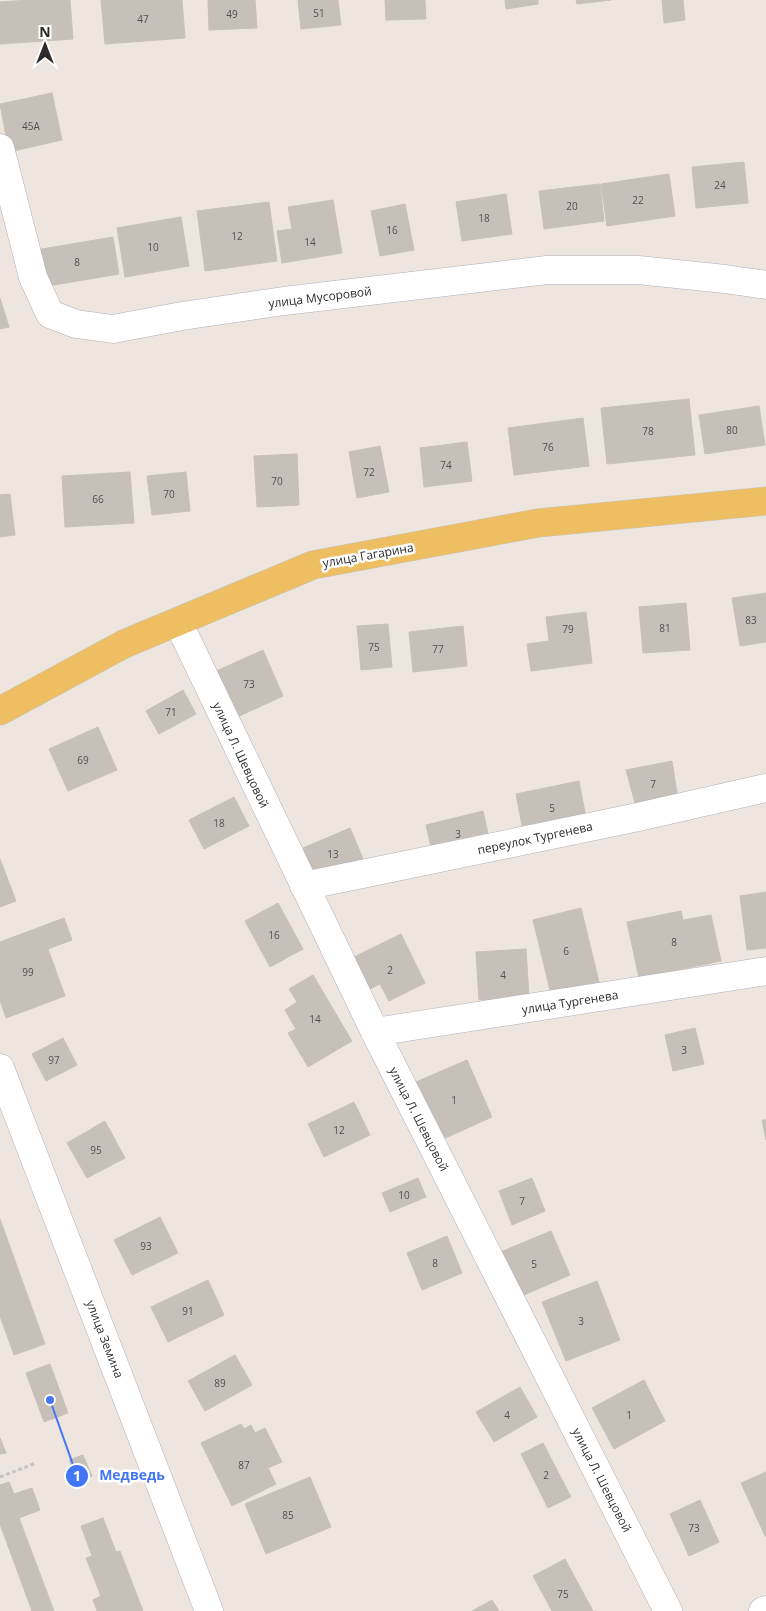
<svg xmlns="http://www.w3.org/2000/svg" width="766" height="1611" viewBox="0 0 766 1611" font-family="'Open Sans',sans-serif">
<style>
.building{fill:#c6c0b9;stroke:#c8c1b8}
.lines{fill:none;stroke-linecap:round;stroke-linejoin:round}
.minor-casing{stroke:#aeb2bc;stroke-width:29}
.major-casing{stroke:#c4c4c4;stroke-width:29}
.path{stroke:#c4c4c4;stroke-width:3;stroke-dasharray:4 2.5;stroke-linecap:butt}
.minor{stroke:#fff;stroke-width:28}
.major{stroke:#eebf62;stroke-width:28}
.labels{text-anchor:middle;dominant-baseline:central;stroke-width:5;stroke-linejoin:round;paint-order:stroke}
.number-label{font-size:10px;fill:#52514f}
.street-label{font-size:12px;fill:#2c2c2c;stroke:#fff}
.leader{fill:none;stroke:#4276f6;stroke-width:2}
.callout-dot{fill:#4276f6;stroke:#fff;stroke-width:2}
.mark-label{font-size:15px;text-anchor:middle;font-weight:bold;fill:#fff}
.callout-label{font-size:14px;text-anchor:middle;font-weight:bold;fill:#4276f6;stroke:#fff;stroke-width:5;stroke-linejoin:round;paint-order:stroke}
</style>
<rect width="100%" height="100%" fill="#ede5de"/>
<path class="building" d="M30,0H70L73,39L0,44V2Z
M101,0H182L185,38L105,44Z
M208,0H255L257,28L209,30Z
M298,0H338L341,25L301,29Z
M385,0H425L426,19L386,20Z
M505,0H538V4L506,9Z
M576,0H611L577,4Z
M662,0H683L685,20L664,23Z
M52,93L62,140L9,152L0,104Z
M744,162L748,203L696,208L692,167Z
M669,174L675,216L607,226L601,184Z
M600,184L604,221L544,229L539,191Z
M506,194L512,234L462,241L456,202Z
M333,200L342,253L282,263L277,231L292,229L288,207Z
M269,202L277,261L205,271L197,211Z
M405,204L414,250L380,256L371,211Z
M181,217L189,266L125,277L117,228Z
M113,237L119,274L42,287L36,250Z
M0,298L9,327L0,329Z
M689,399L695,455L607,464L601,408Z
M759,406L765,445L705,454L699,415Z
M583,418L589,466L514,475L508,428Z
M467,442L472,481L424,487L420,448Z
M380,446L389,492L357,498L349,452Z
M297,454L299,505L257,507L254,456Z
M130,472L134,523L65,527L62,476Z
M186,472L190,511L152,515L147,476Z
M10,494L15,535L0,537V495Z
M766,593V642L740,646L732,598Z
M686,603L690,650L643,653L639,607Z
M586,612L592,663L531,671L527,644L549,641L546,617Z
M388,624L392,667L361,670L357,626Z
M463,626L467,666L413,672L409,632Z
M263,650L283,696L235,718L214,672Z
M183,690L196,714L159,734L146,711Z
M98,727L117,770L68,791L49,749Z
M672,761L678,799L637,810L626,770Z
M579,781L587,823L524,836L516,794Z
M234,797L249,826L204,849L189,820Z
M483,811L490,843L433,856L426,825Z
M350,828L364,861L317,881L303,848Z
M0,859L16,901L0,907Z
M766,892V948L747,950L740,896Z
M278,903L303,949L270,967L245,921Z
M581,908L599,982L551,994L533,920Z
M681,911L683,920L711,915L721,961L639,978L627,922Z
M64,918L72,940L48,949L65,996L6,1018L0,1000V942Z
M401,934L425,983L389,1001L380,984L370,989L354,957Z
M526,949L529,997L479,1000L476,952Z
M313,975L352,1041L308,1067L288,1033L296,1029L285,1010L297,1002L289,989Z
M695,1028L704,1064L673,1071L665,1035Z
M63,1038L77,1065L46,1081L32,1054Z
M467,1060L492,1117L441,1140L416,1082Z
M354,1102L370,1135L324,1157L308,1124Z
M762,1120H766V1140Z
M105,1121L125,1158L87,1178L67,1143Z
M418,1178L426,1197L390,1212L382,1193Z
M532,1178L545,1211L512,1225L499,1191Z
M160,1217L178,1253L132,1275L114,1240Z
M0,1219L45,1344L14,1355L0,1316Z
M551,1231L570,1275L517,1298L498,1253Z
M447,1236L462,1273L422,1290L407,1253Z
M208,1280L224,1315L168,1342L151,1307Z
M597,1281L620,1340L566,1361L542,1302Z
M235,1355L252,1385L205,1411L188,1381Z
M50,1364L68,1413L44,1422L26,1373Z
M644,1380L665,1421L614,1449L592,1408Z
M520,1387L537,1417L494,1442L476,1412Z
M241,1424L244,1429L251,1425L255,1433L265,1428L282,1462L268,1468L276,1484L232,1506L201,1443Z
M0,1438L6,1453L0,1454Z
M543,1443L571,1497L548,1508L521,1454Z
M83,1455L92,1476L78,1482L69,1460Z
M766,1472V1536H765L741,1483Z
M310,1477L331,1527L266,1554L245,1504Z
M9,1482L14,1494L32,1488L40,1510L19,1518L54,1611H32L0,1524V1485Z
M700,1500L719,1542L689,1556L670,1514Z
M103,1518L116,1552L120,1551L143,1611H97L93,1600L101,1596L86,1558L92,1556L81,1526Z
M565,1559L593,1611H552L533,1576Z
M492,1600L499,1611H472Z"/>
<g class="lines">
<defs>
<path id="minor" d="M0,148L33,277L50,314L76,324L113,329L182,316L284,301L547,270H638L725,279L766,285
M178,622L375,1032L668,1611
M304,886L638,817L766,788
M375,1032L766,971
M0,1068L209,1611
M763,1611L766,1610"/>
<path id="major" d="M0,711L124,644L313,565L538,523L766,501"/>
</defs>
<use href="#minor" class="minor-casing"/>
<use href="#major" class="major-casing"/>
<path class="path" d="M0,1477L36,1463"/>
<use href="#minor" class="minor"/>
<use href="#major" class="major"/>
</g>
<g class="labels">
<g class="number-label">
<text x="319" y="13">51</text>
<text x="232" y="14">49</text>
<text x="143" y="19">47</text>
<text x="31" y="126">45А</text>
<text x="720" y="185">24</text>
<text x="638" y="200">22</text>
<text x="572" y="206">20</text>
<text x="484" y="218">18</text>
<text x="392" y="230">16</text>
<text x="237" y="236">12</text>
<text x="310" y="242">14</text>
<text x="153" y="247">10</text>
<text x="77" y="262">8</text>
<text x="732" y="430">80</text>
<text x="648" y="431">78</text>
<text x="548" y="447">76</text>
<text x="446" y="465">74</text>
<text x="369" y="472">72</text>
<text x="277" y="481">70</text>
<text x="169" y="494">70</text>
<text x="98" y="499">66</text>
<text x="751" y="620">83</text>
<text x="665" y="628">81</text>
<text x="568" y="629">79</text>
<text x="374" y="647">75</text>
<text x="438" y="649">77</text>
<text x="249" y="684">73</text>
<text x="171" y="712">71</text>
<text x="83" y="760">69</text>
<text x="653" y="784">7</text>
<text x="552" y="808">5</text>
<text x="219" y="823">18</text>
<text x="458" y="834">3</text>
<text x="333" y="854">13</text>
<text x="274" y="935">16</text>
<text x="674" y="942">8</text>
<text x="566" y="951">6</text>
<text x="390" y="970">2</text>
<text x="28" y="972">99</text>
<text x="503" y="975">4</text>
<text x="315" y="1019">14</text>
<text x="684" y="1050">3</text>
<text x="54" y="1060">97</text>
<text x="454" y="1100">1</text>
<text x="339" y="1130">12</text>
<text x="96" y="1150">95</text>
<text x="404" y="1195">10</text>
<text x="522" y="1201">7</text>
<text x="146" y="1246">93</text>
<text x="435" y="1263">8</text>
<text x="534" y="1264">5</text>
<text x="188" y="1311">91</text>
<text x="581" y="1321">3</text>
<text x="220" y="1383">89</text>
<text x="507" y="1415">4</text>
<text x="629" y="1415">1</text>
<text x="244" y="1465">87</text>
<text x="546" y="1475">2</text>
<text x="288" y="1515">85</text>
<text x="694" y="1528">73</text>
<text x="563" y="1594">75</text>
</g>
<g class="street-label">
<text transform="translate(320 297) rotate(-7)">улица Мусоровой</text>
<text transform="translate(368 555) rotate(-10)">улица Гагарина</text>
<text transform="translate(241 755) rotate(65)">улица Л. Шевцовой</text>
<text transform="translate(535 838) rotate(-12)">переулок Тургенева</text>
<text transform="translate(570 1002) rotate(-9)">улица Тургенева</text>
<text transform="translate(419 1119) rotate(63)">улица Л. Шевцовой</text>
<text transform="translate(105 1339) rotate(69)">улица Земина</text>
<text transform="translate(602 1480) rotate(63)">улица Л. Шевцовой</text>
</g>
</g>
<path class="leader" d="M50 1400L77 1476"/>
<g class="callout-dot">
<circle cx="50" cy="1400" r="5"/>
<circle cx="77" cy="1476" r="12"/>
</g>
<g class="mark-label">
<text x="77" y="1481">1</text>
</g>
<g class="callout-label">
<text x="132" y="1480">Медведь</text>
</g>
<g transform="translate(45 45)" stroke="#ffffff" stroke-width="4" paint-order="stroke">
<path d="M0-4L9 19L0 12L-9 19Z" fill="#2c2c2c"/>
<text y="-8" font-size="14" font-weight="bold" text-anchor="middle" fill="#2c2c2c">N</text>
</g>
</svg>
